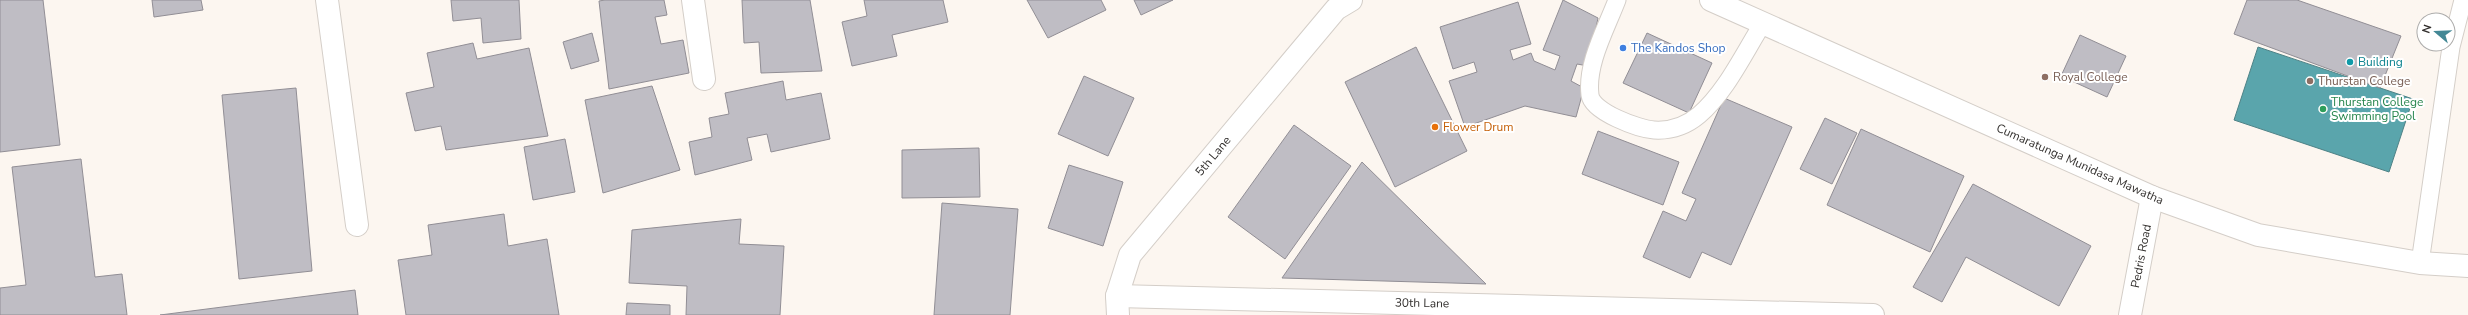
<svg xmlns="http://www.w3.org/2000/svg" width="2468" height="315" viewBox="0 0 2468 315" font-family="'Nunito Sans',sans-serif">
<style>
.water{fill:#5aa5ac;stroke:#4e8286}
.building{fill:#bfbdc4;stroke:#918e95}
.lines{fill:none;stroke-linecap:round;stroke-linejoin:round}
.lane-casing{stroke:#d4cec8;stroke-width:19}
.street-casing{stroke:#d4cec8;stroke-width:24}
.secondary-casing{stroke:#d4cec8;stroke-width:24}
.highway-casing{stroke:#d4cec8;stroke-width:24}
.lane{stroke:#fff;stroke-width:17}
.street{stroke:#fff;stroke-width:22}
.secondary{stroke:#fff;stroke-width:22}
.highway{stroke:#fff;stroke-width:22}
.shop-dot{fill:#3f7fe0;stroke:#fff;stroke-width:1.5}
.culture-dot{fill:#0f9aa8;stroke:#fff;stroke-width:1.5}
.education-dot{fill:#8d6e63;stroke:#fff;stroke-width:1.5}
.leisure-dot{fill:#2e9e5b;stroke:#fff;stroke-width:1.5}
.food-dot{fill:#e8710a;stroke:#fff;stroke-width:1.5}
.labels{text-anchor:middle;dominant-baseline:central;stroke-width:4;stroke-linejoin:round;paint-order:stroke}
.shop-label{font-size:12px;fill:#366cbe;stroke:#fff;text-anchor:start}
.culture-label{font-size:12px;fill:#0d838f;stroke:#fff;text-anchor:start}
.education-label{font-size:12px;fill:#785e54;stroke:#fff;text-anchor:start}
.leisure-label{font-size:12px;fill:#27864d;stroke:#fff;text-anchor:start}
.food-label{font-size:12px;fill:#c56008;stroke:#fff;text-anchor:start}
.street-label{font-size:12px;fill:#322f2d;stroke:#fff}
</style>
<rect width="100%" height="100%" fill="#fcf6f0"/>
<path class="water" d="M2258,47L2413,99L2389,172L2234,120Z"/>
<path class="building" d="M0,0H43L60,145L0,152Z
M152,0H201L203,10L154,17Z
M451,0H519L521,39L483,43L481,18L453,21Z
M605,0H664L667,15L655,17L661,44L683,40L689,73L609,89L599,1Z
M742,0H810L822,71L761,73L759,42L744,43Z
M864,0H943L948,22L892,35L897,56L852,66L842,22L867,16Z
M1027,0H1101L1106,10L1048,38Z
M1134,0H1173L1141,15Z
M1563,0L1598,18L1588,66L1577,64L1571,81L1584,88L1576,117L1525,106L1465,127L1449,81L1477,72L1474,62L1453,69L1440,27L1518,2L1531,44L1510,50L1513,60L1531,53L1534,61L1555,70L1560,56L1543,50Z
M2247,0H2297L2401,36L2380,88L2234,34Z
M592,33L599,61L571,69L563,42Z
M1647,33L1712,63L1689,113L1623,83Z
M2080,35L2126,56L2107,97L2061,76Z
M473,43L477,59L529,48L548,136L446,150L441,126L415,131L406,93L434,87L427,53Z
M1416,47L1467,151L1395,187L1345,82Z
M1084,76L1134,98L1108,156L1058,134Z
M783,81L786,100L821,93L830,139L771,152L767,134L747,138L752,160L695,175L689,142L712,137L709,118L729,114L725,93Z
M652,86L680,170L603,193L585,100Z
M296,88L312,271L239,279L222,95Z
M1724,98L1792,127L1731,265L1702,252L1690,278L1643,257L1663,211L1686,221L1696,199L1682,193Z
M1825,118L1857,133L1832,184L1800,169Z
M1294,125L1351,166L1285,259L1228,217Z
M1861,129L1964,176L1930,252L1827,205Z
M1598,131L1679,162L1663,205L1582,174Z
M565,139L575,192L533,200L524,147Z
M979,148L980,197L902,198V150Z
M81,159L95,277L122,274L127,315H0V288L26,285L12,167Z
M1362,162L1486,284L1282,278Z
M1069,165L1123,182L1103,246L1048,228Z
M1973,184L2091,246L2059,306L1966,257L1942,302L1913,287Z
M942,203L1018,209L1010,315H934Z
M504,214L508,246L547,239L559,315H406L398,260L432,255L428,225Z
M741,219L739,244L784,246L780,315H686L687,286L629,283L632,230Z
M355,290L358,315H160Z
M627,303L670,305V315H626Z"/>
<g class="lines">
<defs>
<path id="lane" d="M1617,0C1606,29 1586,64 1590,95C1592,112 1639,129 1654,130C1670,131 1686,126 1699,115C1726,92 1744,53 1763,23
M2420,263L2451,47L2463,0"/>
<path id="street" d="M327,0L357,225
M693,0L704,79
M1117,296L1873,315"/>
<path id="secondary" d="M1118,315L1117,296L1130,255L1336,9L1351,0
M2130,315L2152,197"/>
<path id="highway" d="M1711,0L2152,197L2258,235L2420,263L2468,266"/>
</defs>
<use href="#lane" class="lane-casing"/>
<use href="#street" class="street-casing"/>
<use href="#secondary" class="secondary-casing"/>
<use href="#highway" class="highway-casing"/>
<use href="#lane" class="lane"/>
<use href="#street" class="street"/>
<use href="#secondary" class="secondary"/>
<use href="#highway" class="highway"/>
</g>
<circle class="shop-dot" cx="1623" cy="48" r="4"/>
<circle class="culture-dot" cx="2350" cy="62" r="4"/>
<g class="education-dot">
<circle cx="2045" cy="77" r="4"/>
<circle cx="2310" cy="81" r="4"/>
</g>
<circle class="leisure-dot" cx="2323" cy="109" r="4"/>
<circle class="food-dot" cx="1435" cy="127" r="4"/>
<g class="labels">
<g class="shop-label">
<text x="1631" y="48">The Kandos Shop</text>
</g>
<g class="culture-label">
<text x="2358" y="62">Building</text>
</g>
<g class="education-label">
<text x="2053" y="77">Royal College</text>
<text x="2318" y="81">Thurstan College</text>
</g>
<g class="leisure-label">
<text x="2331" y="102">Thurstan College<tspan x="2331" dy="14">Swimming Pool</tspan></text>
</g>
<g class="food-label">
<text x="1443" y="127">Flower Drum</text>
</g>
<g class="street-label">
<text transform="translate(1213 156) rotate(-50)">5th Lane</text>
<text transform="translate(2080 164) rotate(24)">Cumaratunga Munidasa Mawatha</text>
<text transform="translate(2141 256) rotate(-79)">Pedris Road</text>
<text transform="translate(1422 303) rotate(1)">30th Lane</text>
</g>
</g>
<g transform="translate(2436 32) rotate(289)"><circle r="19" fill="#ffffff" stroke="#adacab"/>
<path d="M0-3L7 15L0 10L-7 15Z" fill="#438895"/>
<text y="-6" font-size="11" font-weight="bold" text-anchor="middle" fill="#322f2d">N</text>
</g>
</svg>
